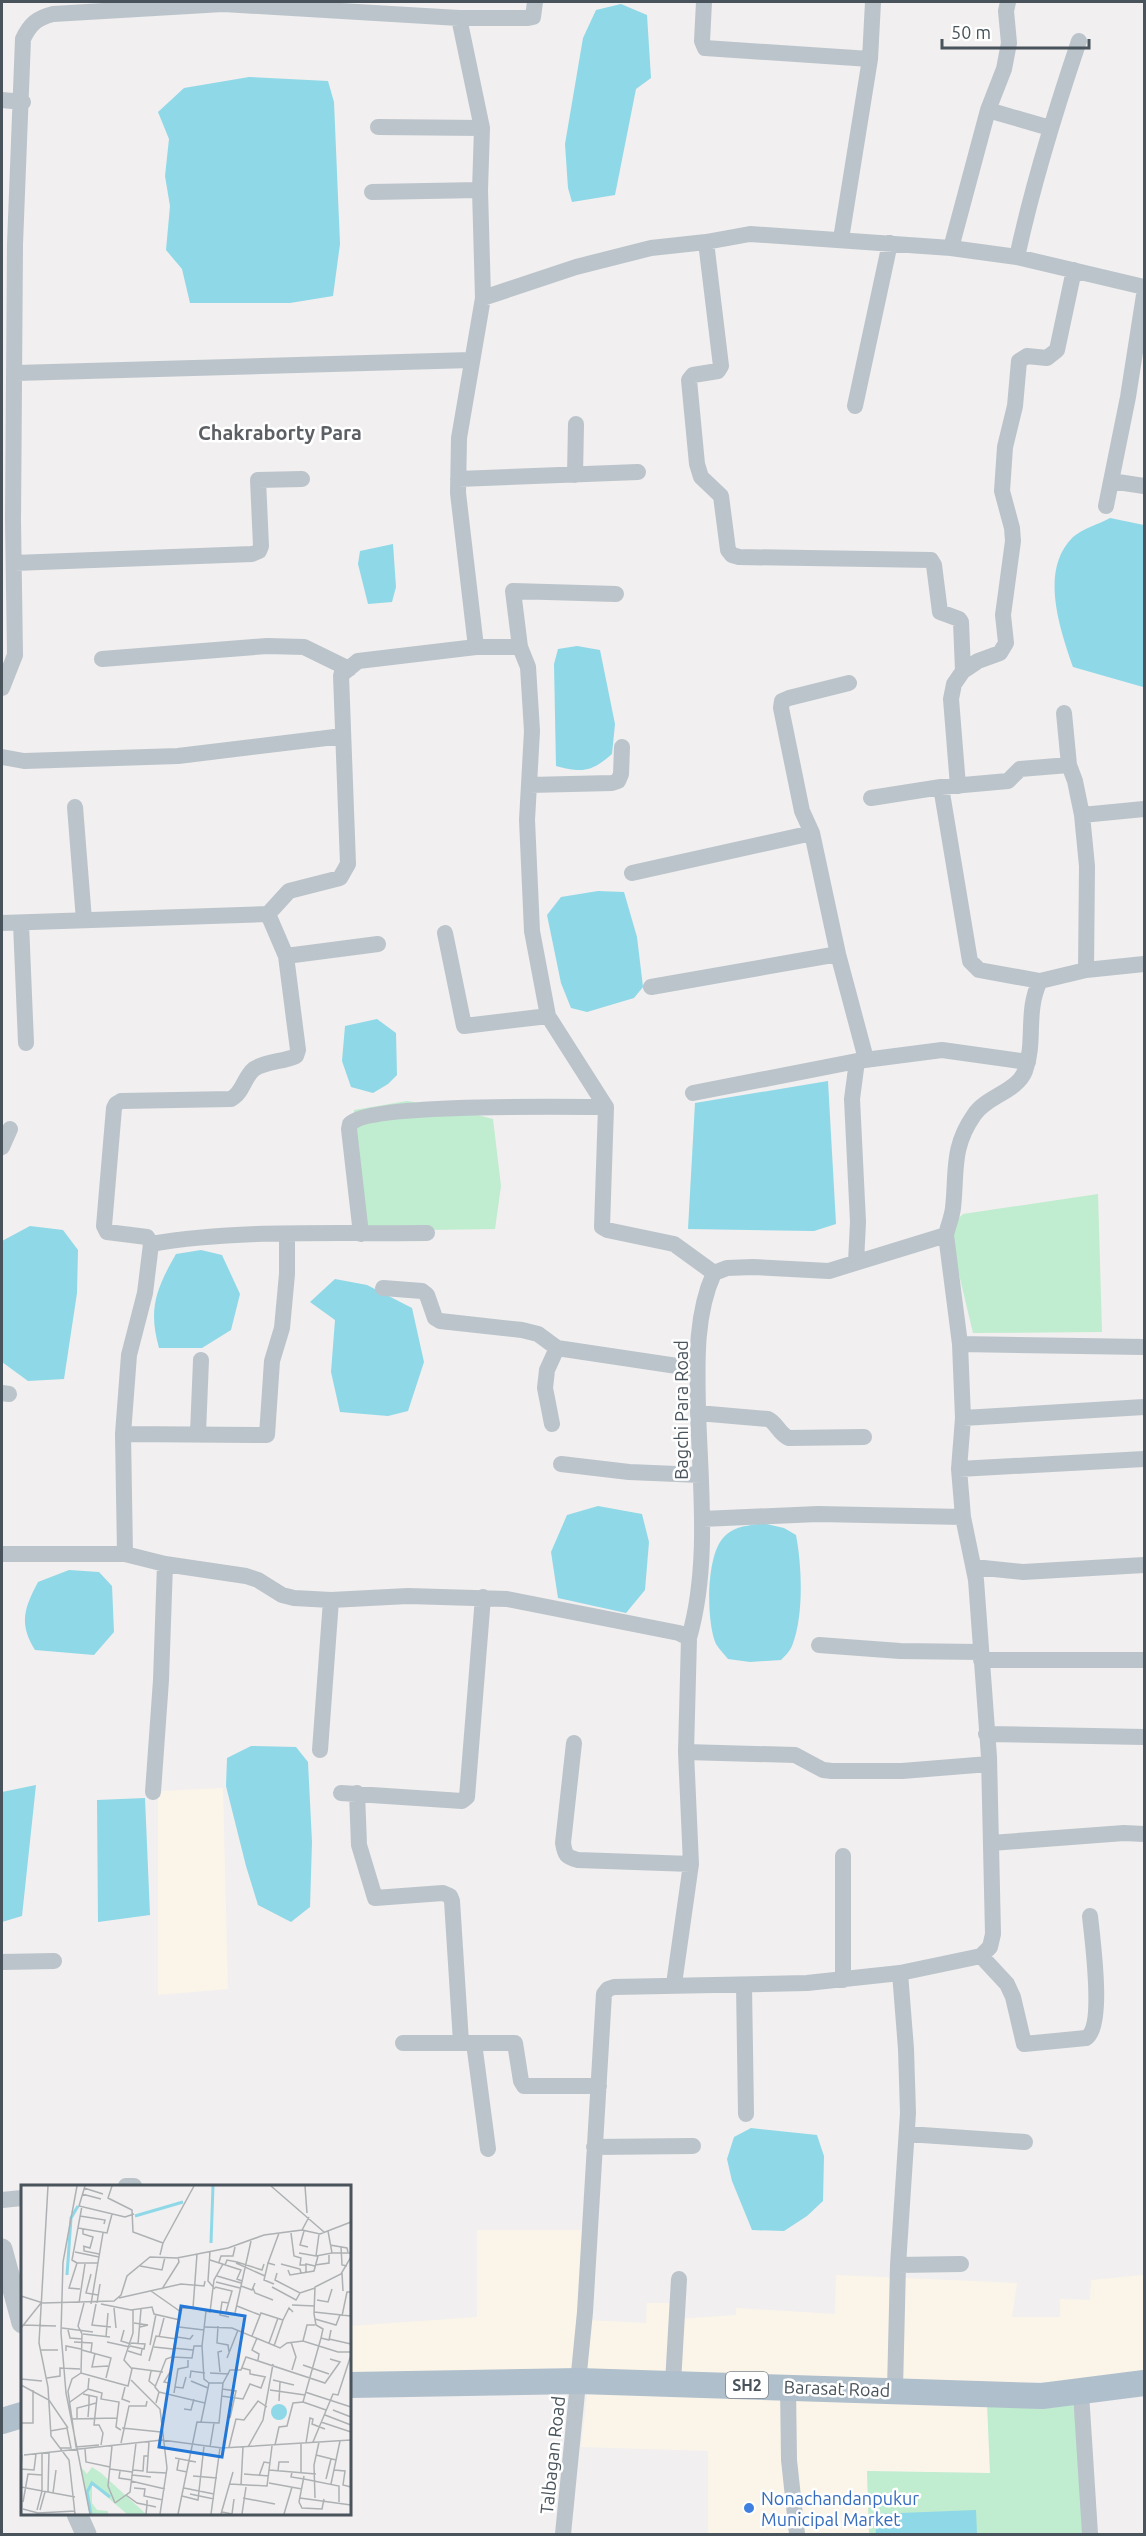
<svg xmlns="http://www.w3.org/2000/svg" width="1146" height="2536" viewBox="0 0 1146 2536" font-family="Ubuntu,sans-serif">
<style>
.commercial{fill:#fbf5e9}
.green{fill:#c0eccf}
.water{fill:#8fd8e7}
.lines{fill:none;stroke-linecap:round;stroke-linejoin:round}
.minor{stroke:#bbc4cb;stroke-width:16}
.tertiary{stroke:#bbc4cb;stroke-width:21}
.primary{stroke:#b0bfcc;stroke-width:26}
.shop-dot{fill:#3f7fe0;stroke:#fff;stroke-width:2}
.labels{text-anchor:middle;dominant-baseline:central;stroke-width:5;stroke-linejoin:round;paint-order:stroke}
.shield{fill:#fff;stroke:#7f878c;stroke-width:1.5}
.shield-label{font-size:16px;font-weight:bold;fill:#48535b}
.street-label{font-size:18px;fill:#48535b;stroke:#fff}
.shop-label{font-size:18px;fill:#366cbe;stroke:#fff;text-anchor:start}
.neighbourhood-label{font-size:20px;font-weight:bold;fill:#5c5f63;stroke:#fff}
.inset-river{fill:none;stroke:#8fd8e7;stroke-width:3}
.inset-road{fill:none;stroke:#adb1b4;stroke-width:1.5}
.view{fill:#2378d7;fill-opacity:0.15;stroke:#2378d7;stroke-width:3}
.inset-edge{fill:none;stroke:#48535b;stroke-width:3}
</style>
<rect width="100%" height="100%" fill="#f1efef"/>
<path class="commercial" d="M223,1788L228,1989L158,1995V1791Z
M477,2230H587L577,2371L350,2379V2326L477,2317Z
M836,2275L1017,2283L1012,2317H1060V2299L1090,2300L1091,2280L1144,2275V2376L1120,2381L981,2383L582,2376L587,2320L646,2323L647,2303H675L678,2319L736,2315V2308L835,2314Z
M588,2387L987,2402L990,2473L867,2471L869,2534H708V2451L581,2447Z"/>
<path class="green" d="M407,1101L446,1107L493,1119L501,1186L495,1229L358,1231L354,1110Z
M1098,1194L1102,1332L973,1333L948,1228L963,1214Z
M1079,2395L1086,2534H869L867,2471L990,2473L987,2402Z"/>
<path class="water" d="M621,4L647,15L651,78L636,89L615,195L572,202L568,188L565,144L583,38L596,10Z
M249,77L328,81L334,102L340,244L333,296L290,303H190L182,269L166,250L170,206L165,176L169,139L158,112L184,88Z
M1110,518L1144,525L1143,687L1073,667C1060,629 1039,570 1073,537C1082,529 1099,524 1110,518Z
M393,544L396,587L392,602L368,604L358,564L360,551Z
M577,646L600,650L615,724L612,754C591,772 583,773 556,766L554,664L558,649Z
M598,891L624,892L637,937L643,987L634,998L587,1012L571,1008L561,983L547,915L561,897Z
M377,1019L396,1033L397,1075L388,1084L373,1093L351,1087L342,1061L345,1026Z
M828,1081L836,1224L814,1231L688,1229L695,1103Z
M30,1226L63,1230L78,1250L77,1293L64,1379L28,1381L2,1362V1241Z
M201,1250L222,1255L240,1294L231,1330L202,1348H159C148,1309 156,1289 176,1254Z
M335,1279L367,1285L412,1308L424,1362L408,1411L388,1416L340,1412L331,1372L335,1320L310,1302Z
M598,1506L642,1514L649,1542L645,1590L626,1613L558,1598L551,1552L567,1515Z
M762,1523L784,1528L796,1535C802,1566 804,1616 792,1646C790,1651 785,1656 781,1660L750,1662L728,1659C724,1654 719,1649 716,1644C706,1621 706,1557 723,1538C733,1526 748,1526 762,1523Z
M69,1570L99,1572L112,1586L114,1632L94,1655L35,1650C18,1623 25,1607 38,1582Z
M251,1746L296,1747L308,1762L312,1842L310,1907L291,1922L258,1905L246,1866L226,1786L227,1758Z
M36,1785L22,1916L2,1922V1792Z
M145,1798L150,1915L98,1922L97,1800Z
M751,2128L817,2135L824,2156L823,2201L807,2216L784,2231L752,2230L732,2181L727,2159L734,2137Z
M976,2510L977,2534H876L875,2514Z"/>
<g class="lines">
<path class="minor" d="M704,2L702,41L705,48L870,59
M459,18H528L533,17L535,2
M2,100L23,102
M988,110L1050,128
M378,127L482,128
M372,192L480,190
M841,239L870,59L873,2
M706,242L721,366L718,371L693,375L689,380L697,464L701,477L721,496L728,550L732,555L739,557L931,560L934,565L940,612L959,619L961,622L963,671
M951,248L988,110L1004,69L1009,43L1006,11L1008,2
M1017,257C1033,183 1055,112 1079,41
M483,298L576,267L651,248L706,242L750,234L951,248L1017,257L1144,287
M16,373L471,360
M855,406L890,243
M575,475L576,424
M458,479L638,472
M1111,481L1144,486
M1106,506L1128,397L1144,295
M14,563L252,554L259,551L261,546L258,480L302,479
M476,647H520L528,667L532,731L527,820L532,931L548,1016L606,1107L602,1227L607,1230L674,1244L714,1273
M520,647L513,591L616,594
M102,659L267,646L304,647L349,669
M849,683L789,698L782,701L781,708L802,811L812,833L838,954L866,1059
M2,688L15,655L13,520L15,244L23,39C30,24 37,18 53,14L223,4V2
M1064,713L1069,765L1075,781L1082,815L1087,866L1086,970
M2,757L24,761L178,756L343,736
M529,785L612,783L618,781L621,774L622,747
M958,786L951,699L954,684L963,671L978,661L1000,653L1006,643L1003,615L1013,541L1012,528L1002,491L1005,447L1015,406L1019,361L1027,356L1047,358L1057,350L1074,270
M941,787L970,961L979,970L1040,981
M871,798L941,787L1008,781L1020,769L1069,765
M75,807L84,920
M1082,815L1144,809
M632,873L812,833
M2,923L268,914L289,891L340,878L348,864L341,675L358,661L476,647L458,493L459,438L483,298L480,190L482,128L459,18L223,4
M21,923L26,1043
M445,933L464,1026L548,1016
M286,956L378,944
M651,987L838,954
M693,1093L857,1061L942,1050L1028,1062
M2,1147L10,1129
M361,1234L349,1129L350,1124C368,1103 568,1107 606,1107
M151,1244C238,1229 339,1234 427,1233
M856,1262L858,1222L852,1099L857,1061
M383,1288L422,1291L427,1295L435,1318L440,1321L522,1330L538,1334L557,1348L697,1369
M960,1344L1144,1347
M2,1393L9,1394
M698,1413L768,1419C777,1423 779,1434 789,1438L864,1437
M963,1418L1144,1407
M552,1424L545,1388L547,1370L557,1348
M198,1433L201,1360
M123,1434L267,1435L272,1361L282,1328L287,1274V1234
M561,1464L629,1472L700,1475
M959,1469L1144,1459
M702,1519L818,1514L963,1517
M2,1554H125L165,1564L246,1576L258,1580L282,1595L294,1598L331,1600L408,1596L507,1599L679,1633L689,1638L686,1752L691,1864L674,1984
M125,1554L123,1434L129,1355L145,1293L151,1244L147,1237L107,1232L104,1226L114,1108L116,1104L121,1101L231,1099C243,1093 244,1077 254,1069C266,1061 283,1062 296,1056L298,1050L286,956L268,914
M974,1567L1023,1572L1144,1565
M689,1638C710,1565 700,1484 698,1409C697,1363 695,1315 714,1273L727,1268L753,1267L829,1271L946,1235C948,1226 952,1217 953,1208C957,1172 951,1148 974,1115C986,1096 1017,1092 1025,1071C1036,1042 1025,1011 1040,981L1086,970L1144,964
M819,1645L900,1651L980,1652
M981,1660H1144
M986,1734L1144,1737
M574,1743L563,1843C565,1855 566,1857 578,1860L691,1864
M320,1750L331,1600
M686,1752L795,1755L823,1770L832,1771H902L989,1764
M153,1792L161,1680L165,1564
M341,1793L462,1801L467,1797L483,1597
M357,1793L359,1845L375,1898L443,1893L450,1896L452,1901L461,2042
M991,1843L1124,1833L1144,1834
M981,1956L1007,1984L1013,1997L1024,2044L1086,2038C1105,2027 1092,1937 1090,1916
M2,1962L54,1961
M843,1980V1856
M744,1985L746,2114
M403,2043H515L521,2081L524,2086H599
M474,2043L488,2149
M907,2134L1025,2142
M594,2147L693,2146
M126,2186H134
M2,2200L22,2198
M898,2265L961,2264
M673,2383L679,2279
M788,2386L789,2460L797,2534
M895,2390L898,2265L908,2113L906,2049L900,1973
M1081,2393L1090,2534
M563,2534L585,2312L604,1994L608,1989L614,1987L807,1983L900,1973L981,1956L990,1947L993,1934L989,1757L976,1580L963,1517L959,1469L963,1418L960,1344L946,1235"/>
<path class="tertiary" d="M2,2249L22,2323
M77,2514L86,2534"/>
<path class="primary" d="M350,2385L579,2381L1042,2396L1144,2383
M2,2421L22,2415"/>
</g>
<circle class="shop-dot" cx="749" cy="2508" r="6"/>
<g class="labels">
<rect class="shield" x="726" y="2372" width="42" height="26" rx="4.5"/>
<g class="shield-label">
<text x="747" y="2385">SH2</text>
</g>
<g class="street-label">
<text transform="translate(681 1410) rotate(-90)">Bagchi Para Road</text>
<text transform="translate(837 2388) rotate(2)">Barasat Road</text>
<text transform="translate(552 2455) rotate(-84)">Talbagan Road</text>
</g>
<g class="shop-label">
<text x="761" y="2498">Nonachandanpukur<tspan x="761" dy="21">Municipal Market</tspan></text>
</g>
<g class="neighbourhood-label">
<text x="280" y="432">Chakraborty Para</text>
</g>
</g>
<g transform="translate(21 2185)">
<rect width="330" height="330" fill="#f1efef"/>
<path d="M59,281L66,289L71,282L80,288L125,329H106L71,299V318L76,325L87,326V329H70Z" fill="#c0eccf"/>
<path d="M250 227a8 8 0 1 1 16 0a8 8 0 1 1-16 0Z" fill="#8fd8e7"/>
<path class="inset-river" d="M114,31L162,17M190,58L192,1M46,90L50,33L57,21M70,329L66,307L71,298L89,312"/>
<path class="inset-road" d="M27,1L18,158L27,202L30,251L48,275L54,329M56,1L42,77L40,148L45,208L69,329M64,1L58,21L104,32L113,29M91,1L87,13L111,25L112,47L142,58L139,70M250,1L303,47M284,1L286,28M63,3L82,9M61,9L80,14M59,31L84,35L83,39M57,43L86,48L91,29M281,45L299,49L330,37M283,46L279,60L287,62M307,46L311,68H330M270,48L273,71L280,73L279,80H285M142,58L173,1M309,60L326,63L327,67M62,61L69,63L72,52L62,49V44M63,62V66L78,69M320,62L321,80L326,81M189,66L187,96L194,104M54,67L78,72M278,68L295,71L311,68M295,71L298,49M189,75L220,85L216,94L221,96M198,77L200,71H212L214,62M56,78L51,75L61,21M56,78L48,103L59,104M56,78H77M215,78L244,91M247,78L258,48M260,79L279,84L280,88M204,80L206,75L216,77L241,85L243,79M294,80L308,78V68M119,81L141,85L144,72M267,85L269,90L293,86L297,71M256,88L254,95L279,108L294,103M285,88V79L294,81M321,88L322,106M70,89L65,108L77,110M196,91L220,98M195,97L219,103M253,99L243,95L247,78L254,80M220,101L231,105L234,98M194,102L211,106L205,127L216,129M251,102L275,115L279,108M232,103L234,108L252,115M141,104L158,77L157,72M130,106L160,127M0,111L22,118L93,116L100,110L106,91L129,72L156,73L207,63L243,50L281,45L288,32M98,113L160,99L183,101L184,96M296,115L307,117L311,104M58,118L64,79M76,118L79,99M208,118L201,117L199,130L208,132M70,119L82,48M75,119L71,140L90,142M80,119L110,125L131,122L133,129L159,135M271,120L294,121M216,121L239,130M93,123L95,143M185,126L189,127L193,95L202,79M293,127L330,131M214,128L230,56M321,131L326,107H330M294,134L315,140L319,130M262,135L268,123L272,127M113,138L127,140L119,142M2,140L35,141M197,141L196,158L207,160L208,167M158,142L183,145M184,142L211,143L259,163L266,158L282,156L317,167H330M0,143L20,118M41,143L72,147M47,145L49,153L61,154M103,145L100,156L110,159M62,149L89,152M231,151L240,128L262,135L253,161M85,152L87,128M138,152L143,133M156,152L169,154L172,150M236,153L231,165L238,169L237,175M300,153L308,155L310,145M308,154L330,159M282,156L286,140H294M53,157L71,158L70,167M86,157L109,162M270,157L275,172L271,185M248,158L257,133M117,159L120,124M129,160L135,129M109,161L123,164L124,159L110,158M181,161L183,194L188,198M133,162L152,164M152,163L172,165M19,165H37M61,165L90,173L85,193M45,166V161L60,164M107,166L120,170L121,164M74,168L71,182L87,181M151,172L171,173L173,161H181L185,126L173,123M206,173L217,145M128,176L135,151L156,154M282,180L308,189M111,183L142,187M221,183L229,185V189L245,192M130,186L128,196L134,201M199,187L197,167L201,166M60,188L61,149L57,141L63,118M189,188L208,189M26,193L39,191V183L59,184M169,193L170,186L184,188M0,194L21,196M110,195L139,224L146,283L139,329M252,195L273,200M170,196L187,203M148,198L143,197L151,184M0,200L28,215L47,243M104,202L101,214L109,217M154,202L162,203L165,192M67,204L81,208L80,214L98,217L95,242L100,245M201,204L215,206L209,233M249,205L284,210M138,207L184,218L180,237M284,207L330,222M153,208L157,184L167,182V175M62,209L76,212L73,240H78L82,248L80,260M200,211L222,214L229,199L240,203L244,192M258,216L259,197M49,217L67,204L68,193M282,217L305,225M135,218L138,207L134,202L145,174L151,172L161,123H172L176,69M184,218L188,198H202L209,185H220L225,172L304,198L319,177L309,174M163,224L170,225L173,214M312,225L330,232M304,230L330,240M67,232L68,220L75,218M56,233V223L68,220V210M50,234L96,233M300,237L330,247M0,238H12V205M101,243L140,247M29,246L46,243L50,263H39M128,257L126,287L146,288M292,257L312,209L317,210L330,170M100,258L108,221H125L126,216M285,258L289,233L292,234L291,239L304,244M78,260L55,262L47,206L51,194L60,188L107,201L111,184L103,175L112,148V125M254,260L258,242L266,241L272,218L282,217L300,153L302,144L295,140L293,129L294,102L320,89L330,72M91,261L87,301L94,318M189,262L193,238M208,262L215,234L223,235L237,216L246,222M227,262L242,235L252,179M64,264L65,277L89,282M1,270L0,284L13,285L15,269M3,270L141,255L201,263L330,255M295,270L315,275M154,273L175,277M158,274L156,285L166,287M89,284L111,287M112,285L122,286L123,271H127M248,285L295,289M313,285L324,286L322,300L330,302M99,286L98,293L111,295M257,286L258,277H268M271,287L270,292L283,294M280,287V258M223,289L248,291M111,290L130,292M172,291L196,293M238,291L243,277L249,278M283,291L278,317L281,323L301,324L303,314M283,294L318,301V317M305,294L310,274M110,296L144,304M248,298L281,304M209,299L246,301L251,261M310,299L319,256M220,300L222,262M0,302L54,312M113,303L124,304L123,311L142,315M163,303L193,309M27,307L28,267M32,308L35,285M169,309L193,314M105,310L116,318L126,320V315M161,311L177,315L183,261M222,313L254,319M279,313L330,320M294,313L293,280L298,257M2,317L7,289L21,290M94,318L109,307L115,258M2,324L17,328L54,326M16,325L21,306V268M19,325L24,307M201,327L211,329L213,314M125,329L126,320L135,322M157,329L176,237L198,238L202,198M190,329L199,263M200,329L212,287M221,329L225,302M263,329L271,302"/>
<path class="view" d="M160,121L224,131L201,272L138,262Z"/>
<rect width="330" height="330" class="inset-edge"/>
</g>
<rect width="1146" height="2536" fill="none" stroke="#48535b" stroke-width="6"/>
<path d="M942 39v9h147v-9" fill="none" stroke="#48535b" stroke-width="3"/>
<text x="951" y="39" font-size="18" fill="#48535b" stroke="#ffffff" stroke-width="4.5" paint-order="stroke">50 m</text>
</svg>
